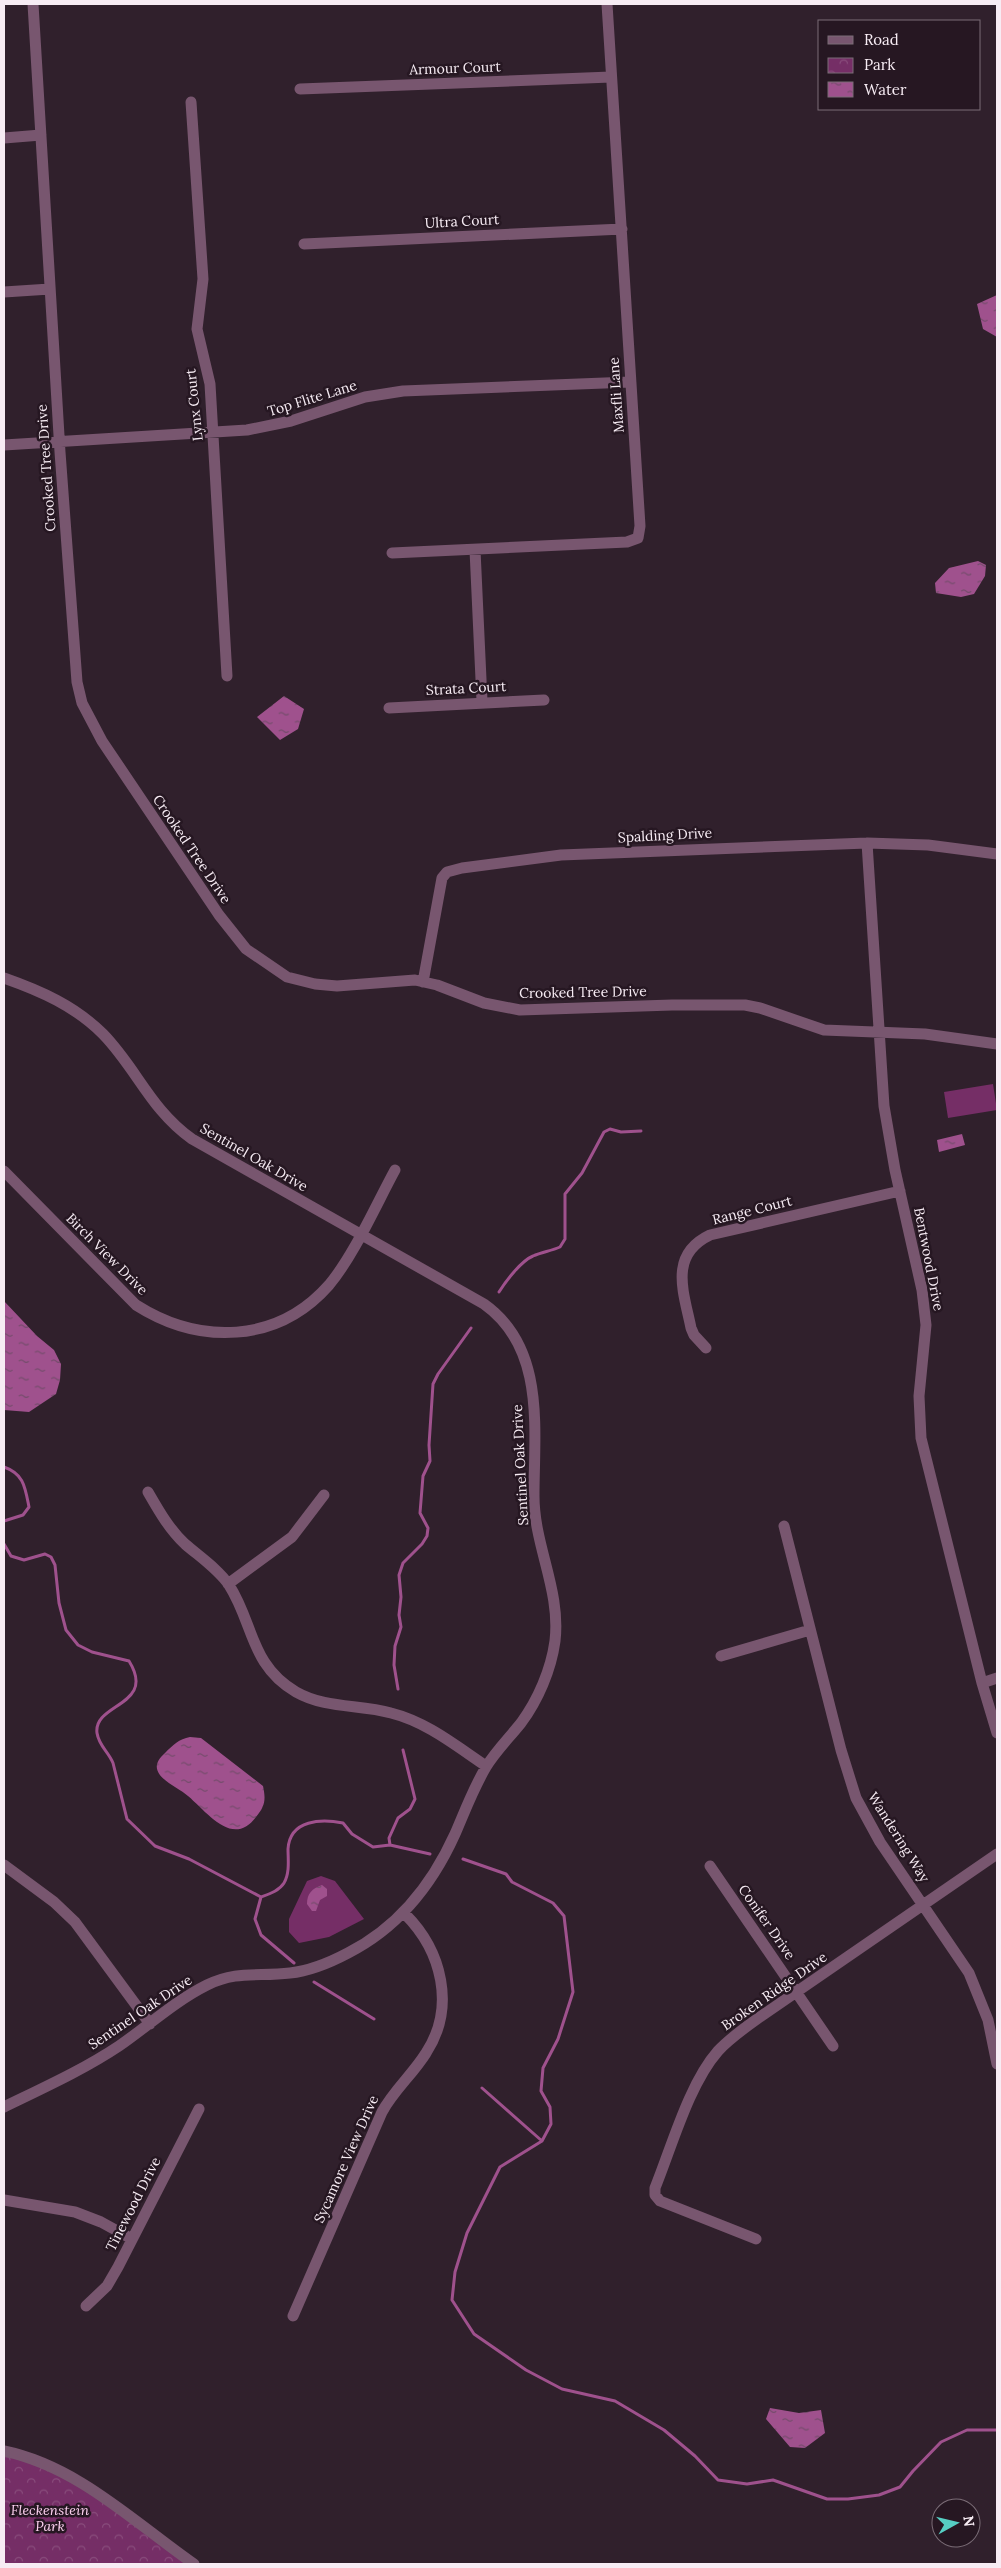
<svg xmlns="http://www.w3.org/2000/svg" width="1001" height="2568" viewBox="0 0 1001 2568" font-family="Lora,serif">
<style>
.park{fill:url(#park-crowns)}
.pitch{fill:#752e66}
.water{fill:url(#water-ripples)}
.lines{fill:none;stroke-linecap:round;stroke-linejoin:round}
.stream{stroke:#9f518d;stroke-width:3}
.minor{stroke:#78566f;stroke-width:11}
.labels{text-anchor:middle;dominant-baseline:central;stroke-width:5;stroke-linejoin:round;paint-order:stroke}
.street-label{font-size:14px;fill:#f7ecf4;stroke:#261722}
.park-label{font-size:14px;font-style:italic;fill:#fbcfee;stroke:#261722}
</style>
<defs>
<pattern id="park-crowns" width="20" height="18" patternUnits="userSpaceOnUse" patternTransform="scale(1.25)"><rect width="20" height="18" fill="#752e66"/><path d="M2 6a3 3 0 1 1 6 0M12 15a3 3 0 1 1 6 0" fill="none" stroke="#894c7c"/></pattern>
<pattern id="water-ripples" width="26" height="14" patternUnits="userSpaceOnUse" patternTransform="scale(1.25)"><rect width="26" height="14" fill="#9f518d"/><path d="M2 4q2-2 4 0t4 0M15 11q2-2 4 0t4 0" fill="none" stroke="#744c6b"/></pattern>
</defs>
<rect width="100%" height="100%" fill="#30202c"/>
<path class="park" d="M4,2451L50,2465L194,2564H4Z"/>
<path class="pitch" d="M993,1084L997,1110L948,1118L944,1092Z
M321,1876L335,1881L364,1919L329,1937L299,1943L289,1932V1919L307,1881Z"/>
<path class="water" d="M997,295V337L983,329L977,304Z
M978,561L986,565L985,576L974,594L961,597L936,593L935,583L949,568Z
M284,696L304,709L298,729L280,740L257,717Z
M962,1134L965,1145L939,1152L937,1140Z
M4,1301L37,1336L54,1350L61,1364L60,1380L56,1394L29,1412L4,1410Z
M190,1737L201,1738L263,1786C266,1800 265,1806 256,1817C233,1848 208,1813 188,1796C176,1785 141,1774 165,1753C173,1745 179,1739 190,1737Z
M322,1885L327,1889V1896L320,1900L316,1911H312L307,1904C307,1893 312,1889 322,1885Z
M770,2408L799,2413L821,2410L825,2433L805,2448L790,2447L766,2419Z"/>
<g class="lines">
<path class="stream" d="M499,1292C506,1281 521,1261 533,1256C542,1252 551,1251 560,1247L565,1239V1194L582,1173L604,1132L610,1129L621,1132L641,1131
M4,1467C24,1474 25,1487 29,1507L23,1515L4,1521
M4,1544L11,1556L24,1560L45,1554L51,1557L55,1565L59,1603L66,1630L78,1645L92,1652L129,1661C157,1706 93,1703 97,1733C99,1746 108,1751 113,1763L127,1819L155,1846L189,1859L261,1897C269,1894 279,1891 284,1883C290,1873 288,1859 288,1849C290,1819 322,1819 343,1823L352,1834L373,1847L390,1845L430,1854
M398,1689L394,1665L395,1646L401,1627L399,1615L401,1597L399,1575L403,1563L422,1544L427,1536L428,1528L420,1513L423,1476L430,1461L429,1445L433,1384L438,1374L471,1328
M390,1845L389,1838L398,1818L410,1809L415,1799L403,1750
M463,1859L506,1874L512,1882L553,1903L564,1916L573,1992L558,2039L543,2068L541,2091L550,2107L551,2124L542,2141L500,2167L467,2233L455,2272L452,2300L474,2334L526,2370L562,2389L615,2401L664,2430L695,2456L718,2480L747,2484L773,2480L827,2499H848L879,2495L900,2487L913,2471L941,2442L967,2430H997
M261,1897L255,1919L261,1935L294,1963
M314,1982L374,2019
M482,2088L542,2141"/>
<path class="minor" d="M33,4L60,452L77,682L82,703L102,741L219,915L246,949L287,977L315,984L337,986L415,980L437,985L484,1003L520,1010L672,1005H745L760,1008L824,1030L925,1034L997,1044
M300,89L611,77
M191,102L203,279L197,329L210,384L227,676
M4,138L41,135
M304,244L622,229
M4,292L50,289
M4,445L247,430L291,421L365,397L403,391L630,382
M475,550L482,701
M392,553L627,542L638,538L640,526L607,4
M389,708L544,700
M867,843L884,1106L895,1170L922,1290L926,1325L919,1396L921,1438L982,1683L997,1733
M4,978C41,991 75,1006 103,1034C137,1069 150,1109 192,1139L484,1304C546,1348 534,1429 534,1496C534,1546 561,1590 555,1641C551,1670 538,1700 521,1723C509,1738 495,1752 486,1767C473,1789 465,1811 455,1834C432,1885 399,1927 348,1953C331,1962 309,1971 290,1973C259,1977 237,1970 207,1985C175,2001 148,2026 119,2046C83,2070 43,2088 4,2107
M423,982L442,878L447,872L462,868L561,855L867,843L928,845L997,854
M4,1171L136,1305C199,1345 277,1344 329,1285C354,1255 376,1205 395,1170
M706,1348L694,1335L691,1328C684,1293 668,1255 710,1235L900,1191
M148,1492C159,1511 169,1529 185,1544C200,1557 218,1569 229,1585C254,1624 250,1665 296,1692C326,1709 359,1704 391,1713C427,1722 456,1746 486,1766
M784,1526L841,1750L856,1798L880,1842L969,1973L988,2020L997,2064
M228,1584L292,1537L324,1495
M721,1656L810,1630
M982,1683L997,1678
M4,1865L54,1902L75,1922L150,2024
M710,1866L833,2046
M4,2200L75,2212L101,2222L132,2239
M756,2239L660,2201L655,2195V2188C672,2146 689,2084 718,2051C729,2039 743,2029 757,2019L997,1854
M86,2306L107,2286L118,2267L199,2109
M293,2316L382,2112C394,2090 413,2074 426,2053C456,2007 442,1951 405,1914
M4,2451C77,2466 134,2522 194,2564"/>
</g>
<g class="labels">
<g class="street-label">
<text transform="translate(455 68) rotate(-2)">Armour Court</text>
<text transform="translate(462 221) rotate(-3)">Ultra Court</text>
<text transform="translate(616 395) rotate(-94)">Maxfli Lane</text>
<text transform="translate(312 398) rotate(-17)">Top Flite Lane</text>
<text transform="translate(194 405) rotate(-96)">Lynx Court</text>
<text transform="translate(46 468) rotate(-94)">Crooked Tree Drive</text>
<text transform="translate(466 688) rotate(-3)">Strata Court</text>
<text transform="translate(665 835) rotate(-3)">Spalding Drive</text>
<text transform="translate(192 849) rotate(56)">Crooked Tree Drive</text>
<text transform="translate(583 992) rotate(-1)">Crooked Tree Drive</text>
<text transform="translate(254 1157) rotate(30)">Sentinel Oak Drive</text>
<text transform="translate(752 1210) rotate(-14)">Range Court</text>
<text transform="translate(107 1254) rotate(45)">Birch View Drive</text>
<text transform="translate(929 1259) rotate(79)">Bentwood Drive</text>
<text transform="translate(520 1465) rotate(-93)">Sentinel Oak Drive</text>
<text transform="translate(899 1837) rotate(58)">Wandering Way</text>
<text transform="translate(767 1922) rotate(55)">Conifer Drive</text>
<text transform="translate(774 1991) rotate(-35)">Broken Ridge Drive</text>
<text transform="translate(140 2012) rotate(-34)">Sentinel Oak Drive</text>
<text transform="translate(346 2159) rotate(-66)">Sycamore View Drive</text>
<text transform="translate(133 2204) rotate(-63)">Tinewood Drive</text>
</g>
<g class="park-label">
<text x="50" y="2510">Fleckenstein<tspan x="50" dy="16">Park</tspan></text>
</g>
</g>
<rect width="1001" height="2568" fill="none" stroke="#f7ecf4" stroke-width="10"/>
<rect x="818" y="20" width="162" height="90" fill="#261722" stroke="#7a6c76"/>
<rect x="828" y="36" width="25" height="8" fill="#78566f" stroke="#7a6c76"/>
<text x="864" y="45" font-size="15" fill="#f7ecf4">Road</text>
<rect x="828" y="58" width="25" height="15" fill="url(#park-crowns)" stroke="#7a6c76"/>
<text x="864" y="70" font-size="15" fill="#f7ecf4">Park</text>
<rect x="828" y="82" width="25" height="15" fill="url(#water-ripples)" stroke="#7a6c76"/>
<text x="864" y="95" font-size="15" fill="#f7ecf4">Water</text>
<g transform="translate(956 2523) rotate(82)"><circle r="24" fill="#261722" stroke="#7a6c76"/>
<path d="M0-4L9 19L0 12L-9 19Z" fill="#56cec3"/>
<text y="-8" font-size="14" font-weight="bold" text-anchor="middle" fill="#f7ecf4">N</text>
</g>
</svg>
